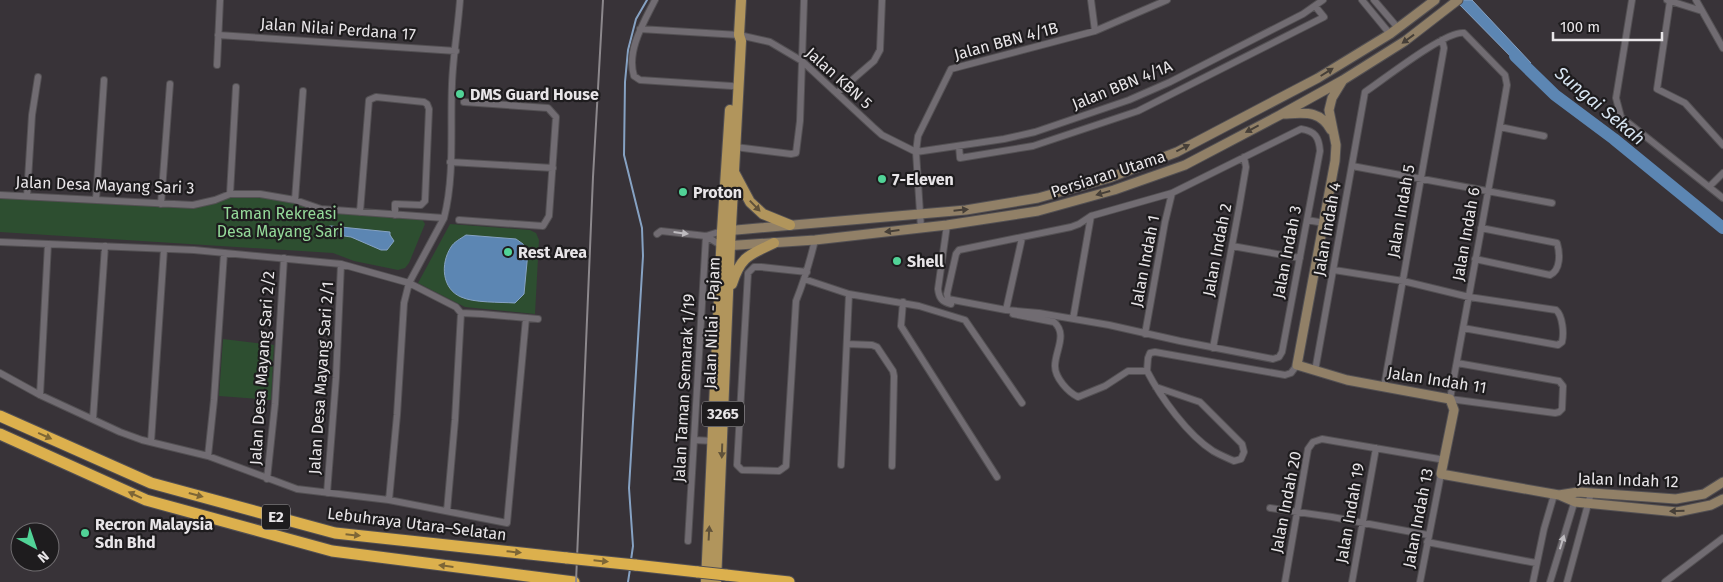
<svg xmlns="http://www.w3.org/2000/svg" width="1723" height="582" viewBox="0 0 1723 582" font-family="'Fira Sans',sans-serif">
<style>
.green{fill:#2d4e30}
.water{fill:#5c86b3;stroke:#86a2c3}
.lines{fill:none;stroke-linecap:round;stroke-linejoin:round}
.stream{stroke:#86a2c3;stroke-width:2}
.river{stroke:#5c86b3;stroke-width:12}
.street-casing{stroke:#535053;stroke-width:8}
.secondary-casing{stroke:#535053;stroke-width:11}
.primary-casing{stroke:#535053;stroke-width:12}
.highway-casing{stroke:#535053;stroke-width:13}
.street{stroke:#716c72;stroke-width:6}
.secondary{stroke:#918067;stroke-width:9}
.primary{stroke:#b1955c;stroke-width:10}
.highway{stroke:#dcb04d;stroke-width:11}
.rail{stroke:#8c888c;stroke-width:2}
.highway-bridge-casing{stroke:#535053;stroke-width:13;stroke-linecap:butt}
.highway-bridge{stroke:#dcb04d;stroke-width:11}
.oneway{fill:#463f38}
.oneway2{fill:#60523a}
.oneway3{fill:#bebbbf}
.oneway4{fill:#7d6636}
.poi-dot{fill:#51d397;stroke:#1e1c1e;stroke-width:2}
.labels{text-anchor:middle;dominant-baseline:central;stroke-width:4.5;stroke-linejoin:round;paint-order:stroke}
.shield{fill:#1e1c1e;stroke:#aba9ab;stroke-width:1}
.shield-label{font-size:15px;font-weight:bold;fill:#e8e5e8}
.street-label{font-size:16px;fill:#e8e5e8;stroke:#1e1c1e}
.poi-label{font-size:16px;font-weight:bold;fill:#e8e5e8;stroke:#1e1c1e;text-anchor:start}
.park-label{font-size:16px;fill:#94d999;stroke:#1e1c1e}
.water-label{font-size:18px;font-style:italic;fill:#d8e5f2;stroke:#1e1c1e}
</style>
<rect width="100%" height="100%" fill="#383338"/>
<path class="green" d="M0,192L188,204L230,192L280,194L289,195L320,210L422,219L425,224L409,263L405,268L398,270L354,261L333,253L0,232Z
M450,224L530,230L536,233L539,240L535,314L465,307L418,283Z
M223,339L274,345L271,400L219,396Z"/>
<path class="water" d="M1455,0H1472L1531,63L1523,69Z
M331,226L390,232V235L394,241L387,250H381L351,237L324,233L325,227Z
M466,235L516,239L523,244L528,252L524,294L515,303C500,302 474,303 461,297C442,289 440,264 451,247C454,242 460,239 466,235Z"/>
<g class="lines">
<path class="stream" d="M631,560L633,546L629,488L643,256L642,228L624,155L625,82L628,50L636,19L647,0
M628,582L630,569"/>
<path class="river" d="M1515,56L1555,95L1614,139L1723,228"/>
<defs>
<path id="street" d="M655,0C644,22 626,51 634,76L640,80L732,86
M1091,0L1095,31
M1362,0L1390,34
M1374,0L1398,28
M1632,0L1616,98L1621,117L1723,198
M1667,0L1702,11
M1696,0L1723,48
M1670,1L1657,89L1685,103L1723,145
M640,29L739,35L770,42L802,61L873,127L882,135L916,152L1004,139L1035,132L1129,100L1170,82L1303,14L1323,0
M218,35L456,51
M217,65L220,0
M837,93L874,61L880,50L882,0
M1500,127L1544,136
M959,146L960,158L1033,146L1138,111L1324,17L1315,6
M735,147L791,154L796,153L800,121L804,0
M450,162L553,168
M1352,166L1552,203
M1709,187L1723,173
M230,194L236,87
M0,195L193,205L215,200L230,194H260L295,200L321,209L444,218
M27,196L32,115L38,77
M96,200L104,80
M295,200L303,91
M161,204L170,84
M360,212L369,100L376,97L424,102L427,104L429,109L425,201L421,205L395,204V215
M459,220L543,226L549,216L556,117L548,108L464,102
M1307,220L1324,223
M947,225L938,289C939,298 942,302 951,304
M921,228L916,152L918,136L951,69L1095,31L1167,0
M657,234L661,231L706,236L722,231
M706,236L722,246
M0,242L194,250L341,264L409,283L456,307L461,313L482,314L538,319
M1232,246L1300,258
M1475,259L1550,275C1561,270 1560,253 1557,243L1481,228
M1334,270L1403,281L1469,297L1556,310C1563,316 1564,334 1562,342L1558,345L1463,328
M807,272L761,267H754L748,273L737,465L742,470L779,471L786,466L796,301C804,281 810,261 815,240
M804,279L849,294L919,306L965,320L1022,403
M903,302L901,326L997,477
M1006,310L1022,238
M1013,314L1054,322C1068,334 1055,351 1055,366C1055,378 1068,392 1078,397L1105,386L1128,371H1147C1161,398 1188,435 1213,451C1220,455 1227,458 1234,461L1241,459L1244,452L1242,444L1200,402L1156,387
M1073,319L1091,216L1172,193L1301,129C1315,131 1319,137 1320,151L1282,352L1279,357L1273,359L1180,341L1109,325L1039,313L1006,310L948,299L947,294L956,254L959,250L1071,227L1079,224L1091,216
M1145,334L1165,222L1172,193
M847,344L872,345L877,347L893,371L894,376L892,466
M1213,348L1239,208L1246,167L1244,157
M1147,371L1148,358L1150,353L1155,352L1285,375L1291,373L1297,365
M1315,371L1365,92C1383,80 1446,30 1464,33L1505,75L1507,85C1489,190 1469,294 1450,399L1555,413L1559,412L1562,409L1563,386L1559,381L1457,363
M0,373L40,395L120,432L142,440L208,456L297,489L389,500L507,523L526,318
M1384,387L1444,48L1442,40
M40,395L48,244
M93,419L105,246
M694,440L713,441
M151,442L164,249
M208,456L214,400L224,253
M841,465L849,294
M267,479L275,404L284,258
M327,493L336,378L341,264
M389,500L397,415L404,303L409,283L444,218C455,175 450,128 452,84C453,56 458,28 460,0
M1270,508L1332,517L1428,535
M447,511L455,420L461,313
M688,541L706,236
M1427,542L1536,563
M1285,582L1308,449L1313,442L1322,439L1445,460
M1352,582L1376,448
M1420,582L1441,474
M1533,582L1544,529L1554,495
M1550,582L1575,500
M1567,582L1591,493
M1665,582L1723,538"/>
<path id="secondary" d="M1343,80L1332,98L1329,110L1336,145L1335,161L1297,365L1347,380L1450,399L1454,410L1441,474L1559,495L1575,502L1677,512L1711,505L1723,499
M1284,114C1305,113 1320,110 1331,130
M725,231L966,210L1038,198L1109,178L1177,152L1318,78L1390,34L1435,0
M724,246L815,240L947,225L1038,211L1114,190L1185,165L1280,115L1343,80L1405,41L1458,0
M1559,495L1578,492L1676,499L1704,494L1723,482"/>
<path id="primary" d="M734,172L750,202L763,214L790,225
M732,284C741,256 749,255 774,243
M706,582L722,231L730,110
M716,582L730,245L741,41L739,35L741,0"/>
<path id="highway" d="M0,416L151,483L335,533L567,558
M0,434L146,500L332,551L574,582
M635,565L698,572
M726,575L789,582"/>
</defs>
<use href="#street" class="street-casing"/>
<use href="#secondary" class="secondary-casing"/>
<use href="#primary" class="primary-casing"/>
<use href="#highway" class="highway-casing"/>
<use href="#street" class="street"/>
<use href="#secondary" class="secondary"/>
<use href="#primary" class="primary"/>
<use href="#highway" class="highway"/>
<path class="rail" d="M576,582L593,177L603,0"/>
<defs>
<path id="highway-bridge" d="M567,558L635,565
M698,572L726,575"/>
</defs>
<use href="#highway-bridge" class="highway-bridge-casing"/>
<use href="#highway-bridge" class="highway-bridge"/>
</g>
<defs><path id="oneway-solid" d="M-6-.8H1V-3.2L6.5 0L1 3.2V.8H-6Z" transform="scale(1.25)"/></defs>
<g class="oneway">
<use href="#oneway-solid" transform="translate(1408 39) rotate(144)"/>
<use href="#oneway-solid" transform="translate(1327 72) rotate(-32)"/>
<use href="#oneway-solid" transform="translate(1252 129) rotate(152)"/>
<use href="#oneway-solid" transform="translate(1183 148) rotate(-27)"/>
<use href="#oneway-solid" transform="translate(1103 193) rotate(164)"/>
<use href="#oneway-solid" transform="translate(961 210) rotate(-6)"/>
<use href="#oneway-solid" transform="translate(892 231) rotate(173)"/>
<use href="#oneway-solid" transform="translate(1677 511) rotate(178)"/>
</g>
<g class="oneway2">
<use href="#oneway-solid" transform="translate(755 206) rotate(46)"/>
<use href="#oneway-solid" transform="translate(722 451) rotate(92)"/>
<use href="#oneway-solid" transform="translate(709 533) rotate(-87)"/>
</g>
<g class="oneway3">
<use href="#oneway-solid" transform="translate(681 233) rotate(7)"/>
<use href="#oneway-solid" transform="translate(1562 542) rotate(-73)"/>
</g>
<g class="oneway4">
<use href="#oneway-solid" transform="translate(45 436) rotate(24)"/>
<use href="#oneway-solid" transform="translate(135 495) rotate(-155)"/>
<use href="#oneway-solid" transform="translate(196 495) rotate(15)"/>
<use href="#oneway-solid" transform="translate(353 535) rotate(6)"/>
<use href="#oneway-solid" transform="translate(514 552) rotate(6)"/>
<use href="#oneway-solid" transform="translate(601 561) rotate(6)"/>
<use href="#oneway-solid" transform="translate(446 566) rotate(-173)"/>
</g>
<g class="poi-dot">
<circle cx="460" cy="94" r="5"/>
<circle cx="882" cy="179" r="5"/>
<circle cx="683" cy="192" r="5"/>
<circle cx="508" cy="252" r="5"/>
<circle cx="897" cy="261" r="5"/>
<circle cx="85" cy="533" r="5"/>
</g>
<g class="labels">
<g class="shield">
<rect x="702" y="401.5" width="42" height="25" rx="4"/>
<rect x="262" y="504.5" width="28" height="25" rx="4"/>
</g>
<g class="shield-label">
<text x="723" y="414">3265</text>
<text x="276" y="517">E2</text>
</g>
<g class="street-label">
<text transform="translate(338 29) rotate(4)">Jalan Nilai Perdana 17</text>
<text transform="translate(1006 41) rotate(-15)">Jalan BBN 4/1B</text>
<text transform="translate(839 78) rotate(42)">Jalan KBN 5</text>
<text transform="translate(1122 85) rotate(-22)">Jalan BBN 4/1A</text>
<text transform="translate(1108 174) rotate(-18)">Persiaran Utama</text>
<text transform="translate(105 185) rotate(2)">Jalan Desa Mayang Sari 3</text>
<text transform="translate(1401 211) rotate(-80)">Jalan Indah 5</text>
<text transform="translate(1327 229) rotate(-80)">Jalan Indah 4</text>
<text transform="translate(1466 234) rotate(-80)">Jalan Indah 6</text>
<text transform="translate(1217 250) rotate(-79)">Jalan Indah 2</text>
<text transform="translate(1287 252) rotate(-79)">Jalan Indah 3</text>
<text transform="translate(1145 261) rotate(-79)">Jalan Indah 1</text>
<text transform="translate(712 323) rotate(-88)">Jalan Nilai - Pajam</text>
<text transform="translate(262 368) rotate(-86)">Jalan Desa Mayang Sari 2/2</text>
<text transform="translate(321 378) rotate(-86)">Jalan Desa Mayang Sari 2/1</text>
<text transform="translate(1437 380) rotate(9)">Jalan Indah 11</text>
<text transform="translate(684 388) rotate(-87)">Jalan Taman Semarak 1/19</text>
<text transform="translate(1628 480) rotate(2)">Jalan Indah 12</text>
<text transform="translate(1286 502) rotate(-79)">Jalan Indah 20</text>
<text transform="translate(1350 513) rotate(-80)">Jalan Indah 19</text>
<text transform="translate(1418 518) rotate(-79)">Jalan Indah 13</text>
<text transform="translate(417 524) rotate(7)">Lebuhraya Utara–Selatan</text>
</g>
<g class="poi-label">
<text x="470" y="94">DMS Guard House</text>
<text x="892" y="179">7-Eleven</text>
<text x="693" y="192">Proton</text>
<text x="518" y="252">Rest Area</text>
<text x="907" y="261">Shell</text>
<text x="95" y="524">Recron Malaysia<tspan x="95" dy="18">Sdn Bhd</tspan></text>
</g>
<g class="park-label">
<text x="280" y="213">Taman Rekreasi<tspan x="280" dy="18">Desa Mayang Sari</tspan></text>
</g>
<g class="water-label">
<text transform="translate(1600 106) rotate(40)">Sungai Sekah</text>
</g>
</g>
<g transform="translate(35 547) rotate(140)"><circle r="24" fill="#1e1c1e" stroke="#6f6c6f"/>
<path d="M0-4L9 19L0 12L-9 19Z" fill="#51d397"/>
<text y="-8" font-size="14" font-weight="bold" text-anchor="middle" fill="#e8e5e8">N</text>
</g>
<path d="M1553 32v8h109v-8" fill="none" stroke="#e8e5e8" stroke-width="2.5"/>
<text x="1560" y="32" font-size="15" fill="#e8e5e8" stroke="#1e1c1e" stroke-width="4" paint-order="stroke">100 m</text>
</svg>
